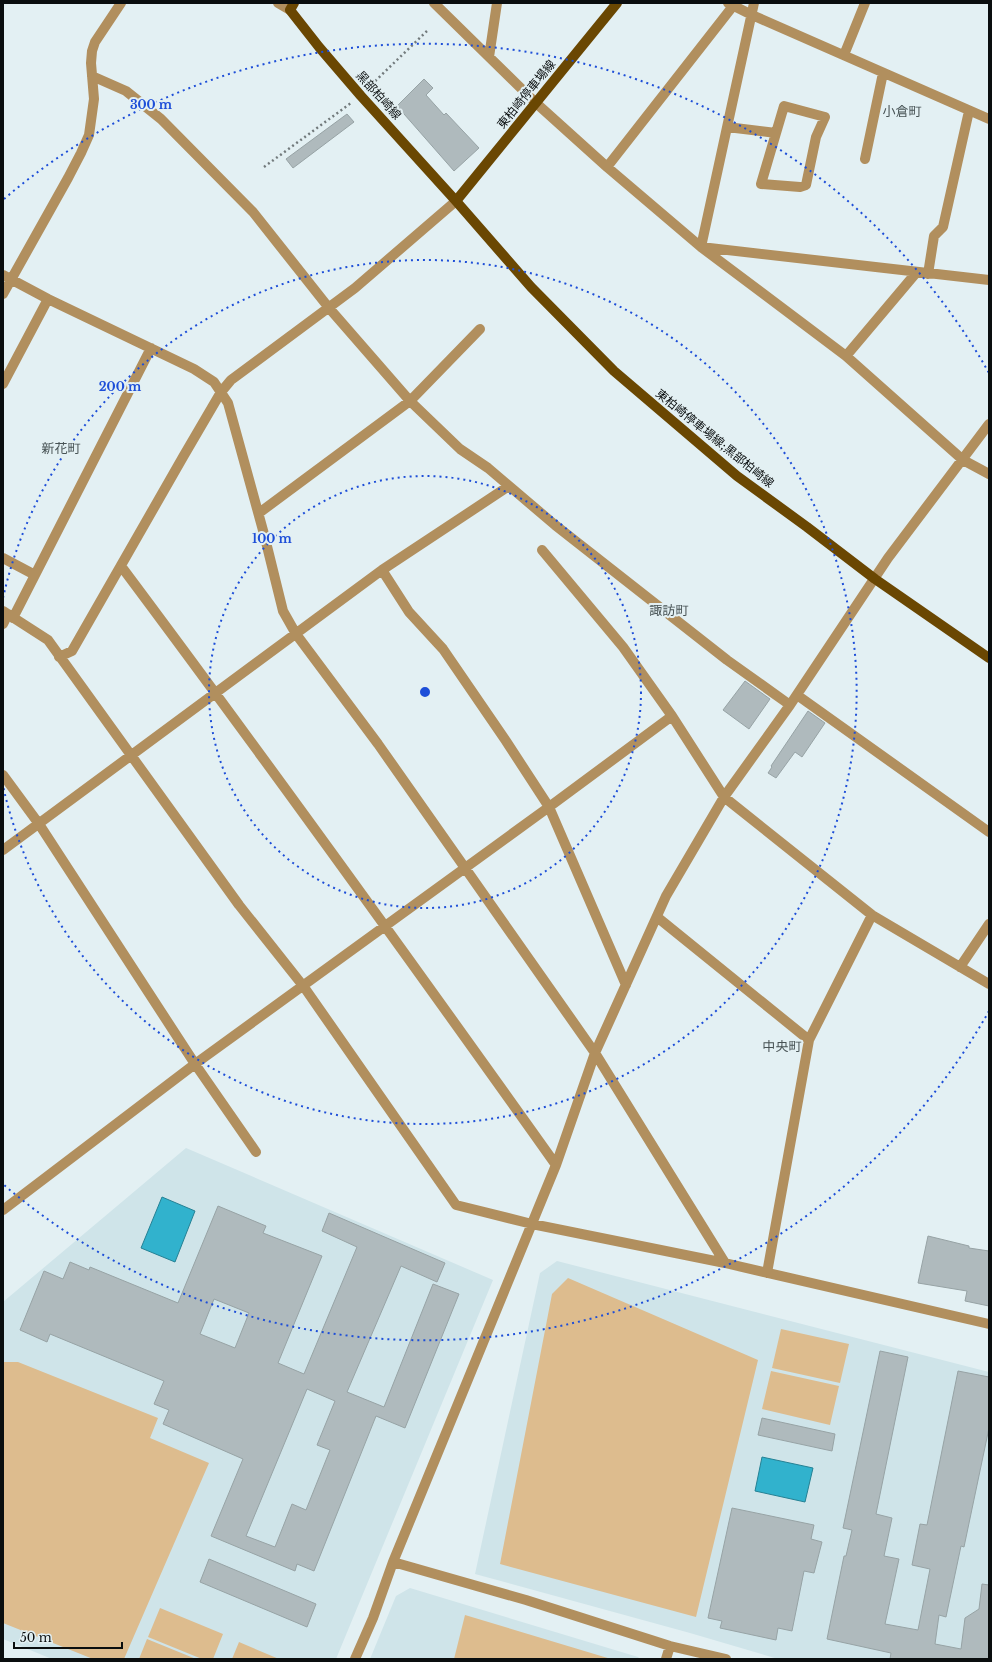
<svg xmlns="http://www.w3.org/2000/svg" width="992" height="1662" viewBox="0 0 992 1662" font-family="'Libre Baskerville','Noto Sans JP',serif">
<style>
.built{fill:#cfe4e9}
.green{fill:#ddbc8e}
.water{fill:#31b2cd;stroke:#258194}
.building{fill:#afbabd;stroke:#97a3a5;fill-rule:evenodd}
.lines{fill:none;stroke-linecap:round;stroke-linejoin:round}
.path{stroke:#727a7c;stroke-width:2.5;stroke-dasharray:2 3;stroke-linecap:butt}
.minor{stroke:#b18f5e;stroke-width:10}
.major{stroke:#6a4702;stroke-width:10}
.ring{fill:none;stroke:#1d4ed8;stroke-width:2;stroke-dasharray:2 4}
.labels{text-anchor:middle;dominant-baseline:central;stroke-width:4;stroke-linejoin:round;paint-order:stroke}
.street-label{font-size:12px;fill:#0a0e0f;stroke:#e3f0f3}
.neighbourhood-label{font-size:13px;fill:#475254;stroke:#e3f0f3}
.centre{fill:#1d4ed8;stroke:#e3f0f3;stroke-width:2}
.ring-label{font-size:12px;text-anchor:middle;font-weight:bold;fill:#1d4ed8;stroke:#e3f0f3;stroke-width:4;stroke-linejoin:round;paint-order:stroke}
</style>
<rect width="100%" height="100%" fill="#e3f0f3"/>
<path class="built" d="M186,1148L493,1280L336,1659H52L3,1639V1302Z
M557,1261L989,1372V1659H778L690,1633L475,1574L540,1273Z
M410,1588L638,1657L640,1659H370L396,1596Z"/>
<path class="green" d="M568,1278L758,1360L696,1617L500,1564L552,1294Z
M781,1329L849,1344L840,1383L772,1368Z
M3,1362H18L158,1418L150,1438L209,1463L124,1659H93L3,1623Z
M771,1371L839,1386L830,1425L762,1409Z
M160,1608L223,1634L213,1659H202L148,1637Z
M465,1615L611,1659H454Z
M147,1639L196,1659H139Z
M239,1642L279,1659H232Z"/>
<path class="water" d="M162,1197L195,1211L175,1262L141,1248Z
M762,1457L813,1468L805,1502L755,1491Z"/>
<path class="building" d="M424,79L433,88L426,95L444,115L446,113L479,148L454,171L397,106Z
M347,114L354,122L293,168L286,159Z
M745,681L770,699L749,729L723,710Z
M808,711L825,723L802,757L795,752L776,778L768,773L772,767L771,766Z
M218,1206L266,1226L263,1233L322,1256L278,1363L304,1374L357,1247L322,1231L329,1213L445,1263L437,1282L401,1266L347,1392L384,1407L433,1284L459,1294L405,1428L376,1416L314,1571L297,1564L295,1571L211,1536L243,1459L163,1424L169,1410L154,1404L164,1381L50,1334L47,1342L20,1330L44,1271L63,1279L70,1262L89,1270L90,1267L178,1303ZM214,1299L249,1313L235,1348L200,1334ZM307,1389L335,1401L317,1445L330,1450L306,1510L292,1504L275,1547L246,1536Z
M928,1236L969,1246V1248L989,1251V1306L965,1301L967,1291L918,1283Z
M880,1351L908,1357L876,1514L892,1518L884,1556L899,1559L885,1624L918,1630L930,1569L912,1565L920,1524L927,1525L958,1371L989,1377V1428L964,1547L961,1546L946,1617L939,1615L935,1644L961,1649L965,1618L979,1609L982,1584L989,1585V1659H890L891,1653L827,1639L844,1556H846L852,1530L843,1528Z
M762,1418L835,1434L832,1451L758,1435Z
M732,1508L814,1525L811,1539L822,1542L814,1573L804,1571L792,1631L778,1628L776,1640L720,1628L722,1621L708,1618Z
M209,1559L316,1604L307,1627L200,1582Z"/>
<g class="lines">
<path class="path" d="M368,88L428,30
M264,167L351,103"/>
<path class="minor" d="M278,3L290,10
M434,3L536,103L607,167L701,247L846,356L963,460L989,474
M728,3L752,15L989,119
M754,3L701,247L989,280
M844,55L865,3
M489,57L497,3
M92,76L126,91L161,119L253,212L329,308L410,401L460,449L488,468L555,525L727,660L790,705
M727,127L776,133L761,184L800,187L806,185L816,137L825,117L784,106L776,133
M865,159L883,73
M607,167L733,6
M928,274L934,236L943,227L969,111
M3,275L48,299L194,369L214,382L228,403L264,534L283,611L296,634L378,744L595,1053L725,1263
M3,294L68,178L81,153L89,135L94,99L91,63L92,51L95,42L121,3
M846,356L916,273
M3,384L48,299
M259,513L410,401L480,329
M542,550L623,647L672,716
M3,558L35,575
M121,566C269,764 413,964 556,1165
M382,570L409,612L443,649L506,741L549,807L626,985
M3,611L48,640L239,905L304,987L456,1205L532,1224L725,1263L989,1324
M13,618L151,348
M3,624L8,614
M59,657L72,651L183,457L221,392L231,380L355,288L456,201
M797,695L989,832
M3,775L39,824L195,1064L256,1152
M3,850L382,570L509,486
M657,917L809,1040
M960,967L989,924
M3,1210L195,1064L549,807L672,716L724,797L872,915L989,984
M767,1273L809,1040L872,915
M355,1659L373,1618L393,1562
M666,1659L670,1646
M726,1659L670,1646L526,1600L393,1562L556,1165L595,1053L666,896L724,797L790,705L888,558L989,424"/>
<path class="major" d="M294,3L290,10L319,47L361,96L456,201L531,287L614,371L737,476L807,527L875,579L989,658
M456,201L617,3"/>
</g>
<g class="ring">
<circle cx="425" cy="692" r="216"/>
<path d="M3 598A432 432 0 1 1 3 786"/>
<path d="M989 1011A648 648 0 0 1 4 1185M4 199A648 648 0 0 1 989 373"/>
</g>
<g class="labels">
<g class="street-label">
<text transform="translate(526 94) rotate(-51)">東柏崎停車場線</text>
<text transform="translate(379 95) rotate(48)">黒部柏崎線</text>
<text transform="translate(715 438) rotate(39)">東柏崎停車場線;黒部柏崎線</text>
</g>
<g class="neighbourhood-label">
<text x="902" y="111">小倉町</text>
<text x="61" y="448">新花町</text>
<text x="669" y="610">諏訪町</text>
<text x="782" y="1046">中央町</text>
</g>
</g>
<circle cx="425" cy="692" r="6" class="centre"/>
<g class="ring-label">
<text x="151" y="109">300 m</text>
<text x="120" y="391">200 m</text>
<text x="272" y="543">100 m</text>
</g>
<rect width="992" height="1662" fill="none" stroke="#0a0e0f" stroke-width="8"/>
<path d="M14 1642v6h108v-6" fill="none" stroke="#0a0e0f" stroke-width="2"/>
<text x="20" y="1642" font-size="12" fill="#0a0e0f" stroke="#e3f0f3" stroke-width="3" paint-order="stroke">50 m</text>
</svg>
